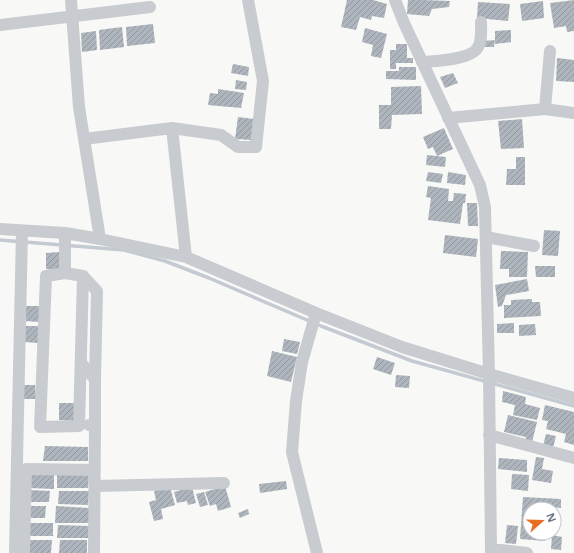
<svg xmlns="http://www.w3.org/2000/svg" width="574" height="553" viewBox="0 0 574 553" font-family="'Open Sans',sans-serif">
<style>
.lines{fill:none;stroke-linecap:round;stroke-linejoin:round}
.stream{stroke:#c3cad1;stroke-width:3.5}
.building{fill:url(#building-hatch)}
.minor{stroke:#c8cbcf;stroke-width:12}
</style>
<defs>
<pattern id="building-hatch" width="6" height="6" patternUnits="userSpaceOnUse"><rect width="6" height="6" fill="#afb5bd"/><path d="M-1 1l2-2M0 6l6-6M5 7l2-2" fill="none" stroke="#92989f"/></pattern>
</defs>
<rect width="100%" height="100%" fill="#f8f8f6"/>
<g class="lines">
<path class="stream" d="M0,240L124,250L165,261L209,278L321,326L412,361L574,406"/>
</g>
<path class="building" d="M347,0H373L387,4L384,18L372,16L371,20L360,17L356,30L341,27Z
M408,0H423L450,1L449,7L432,9L429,16L407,14Z
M574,0V31L567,32L566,26L554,28L550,3Z
M543,1L544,18L522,21L520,4Z
M478,2L510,4L508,21L477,18Z
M153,24L155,43L127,46L126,27Z
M122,27L124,47L100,50L99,30Z
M365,28L387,34L381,58L371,56L373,45L362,42Z
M511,30V42L495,44V31Z
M96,31L97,50L82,52L81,33Z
M495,40L494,47H484V41Z
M396,44H407V58H413V63H396V69H390V50H396Z
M557,58L574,60V82L556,81Z
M233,64L249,67L248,76L231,73Z
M399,67H416V80L386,79V71H399Z
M453,73L458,83L445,88L440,77Z
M236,80L247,82L246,90L235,89Z
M421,86L422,114L392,115L391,129H379V105H391V87Z
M218,89L244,93L241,108L208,105L210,93L218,94Z
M238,117L254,119L252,140L235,139Z
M522,119L524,148L501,149L498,121Z
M444,128L453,149L437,156L433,147L428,149L423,137Z
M427,155L446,157L445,167L426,165Z
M516,157H525V185H506L507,169H516Z
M428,172L443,174L441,183L426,181Z
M448,172L466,175L465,185L447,183Z
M428,186L449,189L448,201H453L454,193L466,194L465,203H463L460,224L428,220L431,198L426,197Z
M467,203H477L478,226H468Z
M544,230L560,231L558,256L542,255Z
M445,235L478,239L476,257L443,253Z
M501,251L528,252L527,277H509V269H500Z
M59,252V270L46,269V253Z
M535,266H555V277H536Z
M527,279L529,291L506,295L502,306L498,307L495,285Z
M532,299V302H540L541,316L504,318V305H511V300Z
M24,306H39V322L24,321Z
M514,323V333H497V324Z
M535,324L536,335L519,336V325Z
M25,326H39L38,343L24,342Z
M284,339L300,342L297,354L282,351Z
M272,351L297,357L291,382L267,376Z
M377,357L395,363L391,375L373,369Z
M396,375L410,376L409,388L395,387Z
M23,385H35L36,399H23Z
M503,391L526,397L525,404L540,408L537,420L513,415L515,405L502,402Z
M59,403H75V421L59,420Z
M545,405L574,412V445L564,442L566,434L546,429L548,421L542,420Z
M508,415L537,422L532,442L525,441L526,437L504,432Z
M546,434L556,436L553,448L543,446Z
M45,446L88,447V461H43Z
M536,457L544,458L542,469L553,471L551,483L532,480Z
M499,458L527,460V472L498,469Z
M30,473H54V489L29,488Z
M57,474H89L88,488H57Z
M512,474L529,475L528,491L511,489Z
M286,481L287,489L260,493L259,484Z
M225,486L231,507L218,511L216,504L210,506L205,492Z
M170,487L175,505L161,509L163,519L154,521L149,502L156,500L154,491Z
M192,487L196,503L188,505L187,501L177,503L174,492Z
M30,490L50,491L49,502H29Z
M59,491H89L88,505L58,504Z
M204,492L208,505L200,507L196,494Z
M523,497L561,499V508L550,507V509H530V533H545V541L520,539Z
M29,506H46L45,518H28Z
M56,506L89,508V523H55Z
M248,509L249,514L240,518L238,513Z
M28,523H53V536H27Z
M58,525L89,526L88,538H57Z
M507,525L518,526L516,544L505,543Z
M552,535L562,537L561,550L551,549Z
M27,540H52L51,553H26Z
M60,540H87V553H59Z"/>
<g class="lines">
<path class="minor" d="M71,0L79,107L100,239
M395,0L404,23L480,185L485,207L489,374L491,553
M0,25L150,7
M422,62C435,61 472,60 478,47C482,41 481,30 481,22
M545,109L550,51
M448,118L545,109L574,113
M84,139L172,128
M0,229L65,233L100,239L186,257L316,313L402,347L489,374L574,398
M486,237L534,246
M186,257L172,128L221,135L238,147H256L263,81L248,0
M65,273L46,276L40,427L79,426L83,276L65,273V233
M316,313L302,362L296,401L292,452L317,553
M81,363L95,379L97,291L83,276
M89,425H95V379
M489,435L574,458
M95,486L224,483
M491,549L527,553
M15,553L22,231
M24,553L26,469L95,470
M94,553L95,425"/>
</g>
<g transform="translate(542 521) rotate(70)"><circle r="19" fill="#ffffff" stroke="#c2c7cf"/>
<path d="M0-3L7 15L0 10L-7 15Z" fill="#e96d25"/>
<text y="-6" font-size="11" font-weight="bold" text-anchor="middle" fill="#667488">N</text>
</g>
</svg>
